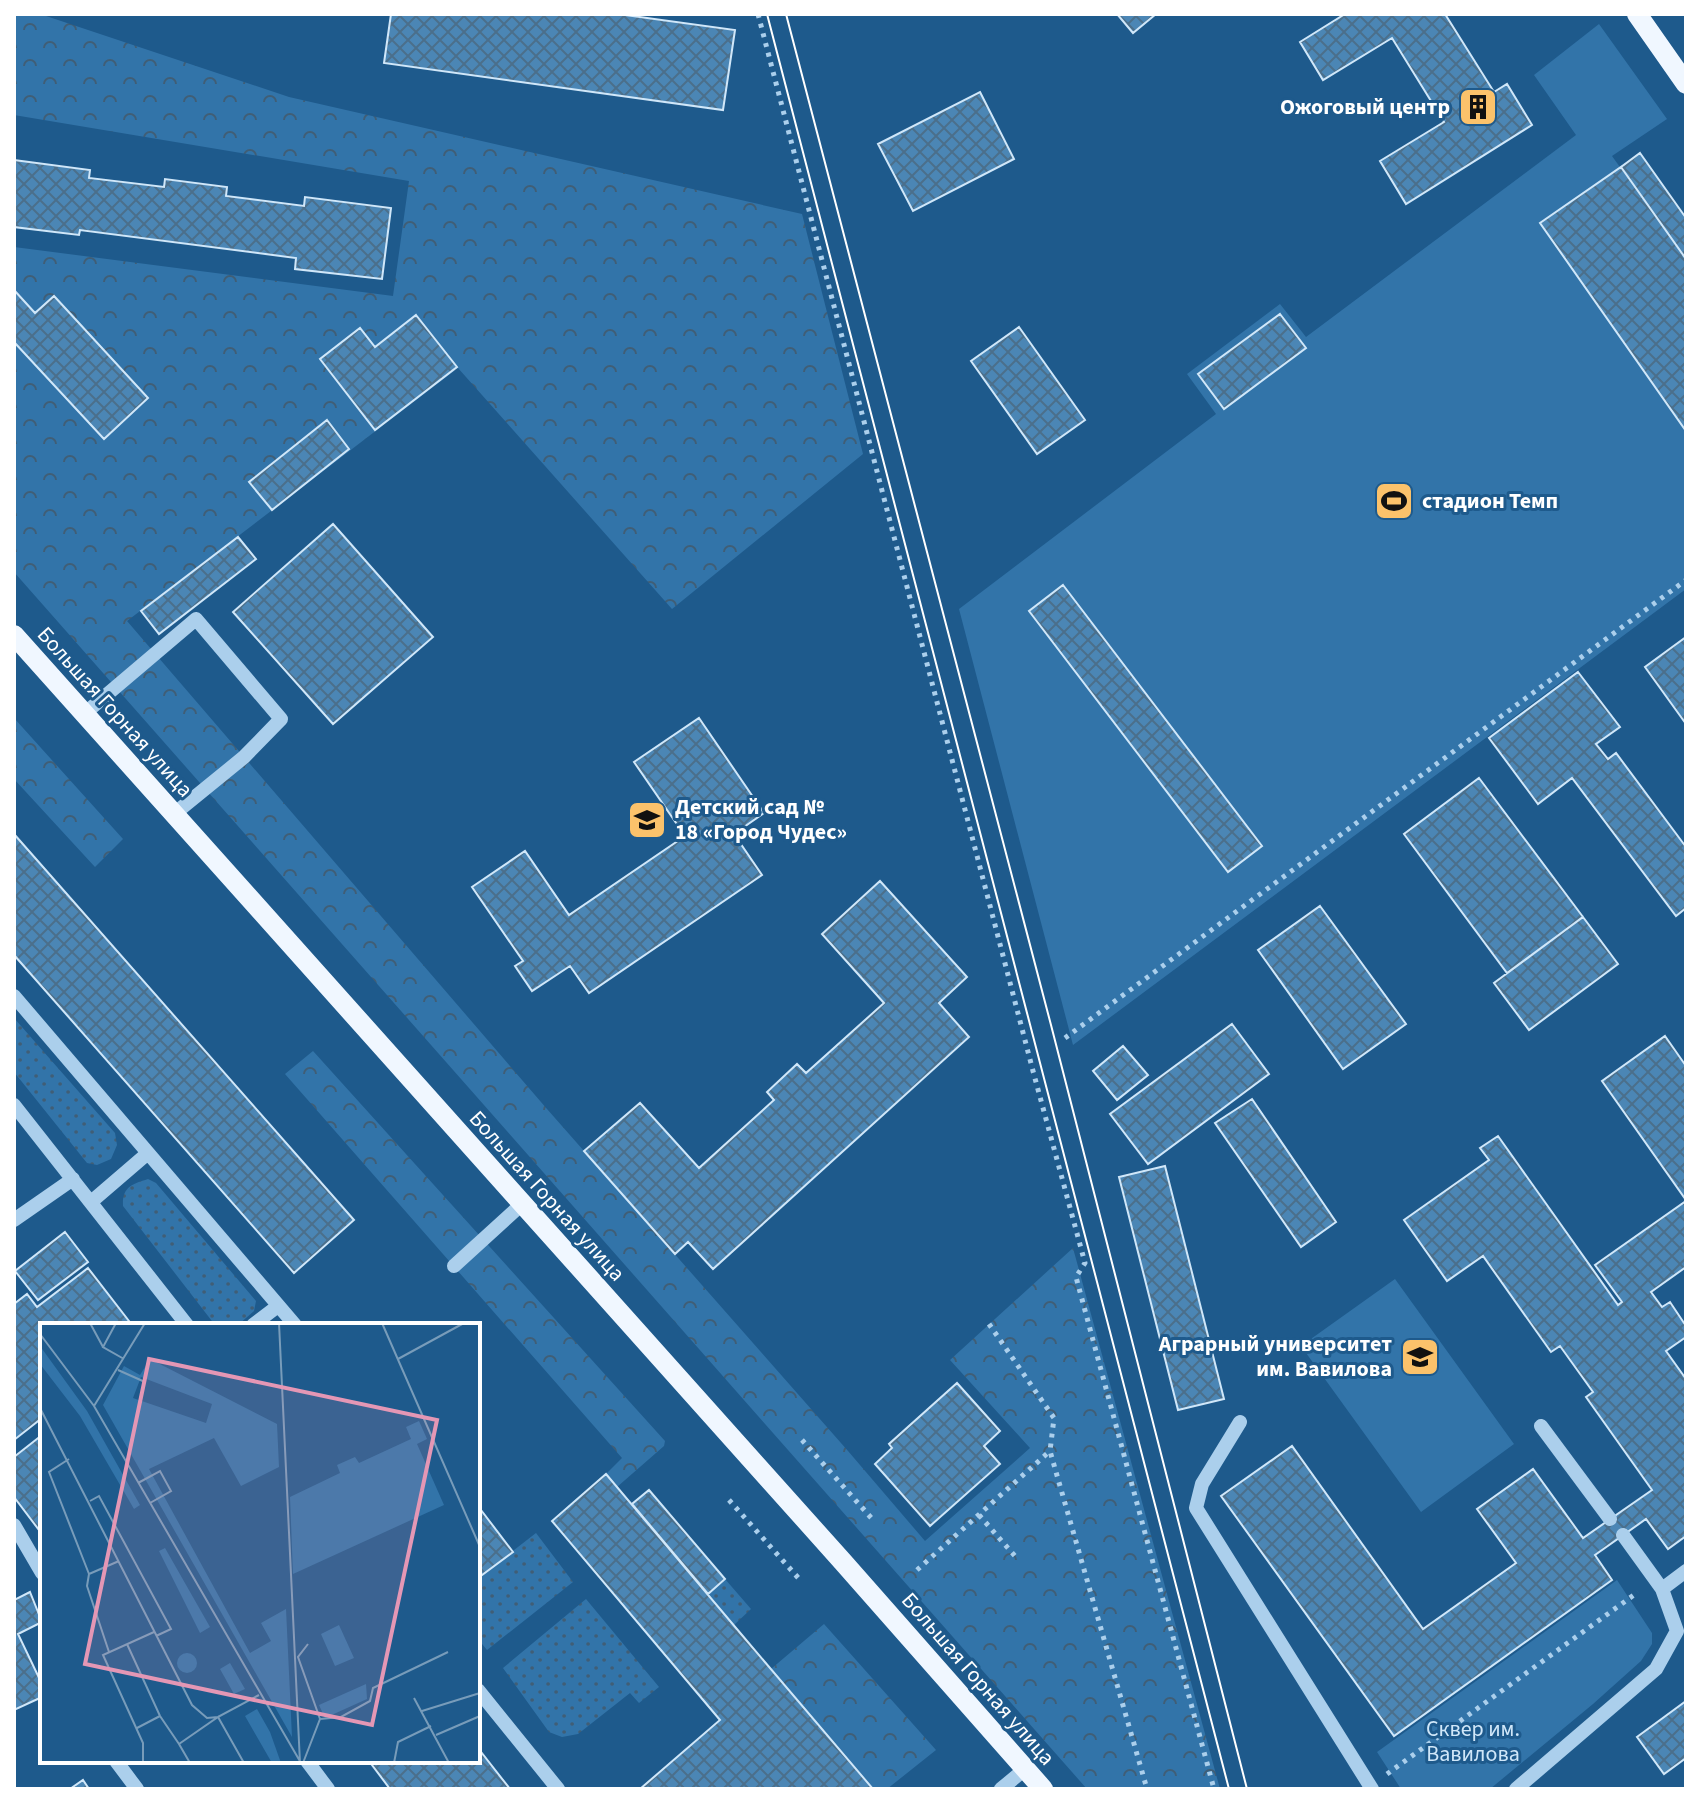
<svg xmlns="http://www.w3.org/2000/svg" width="1700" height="1803" viewBox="0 0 1700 1803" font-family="'Source Sans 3',sans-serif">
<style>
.grass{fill:url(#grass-dots)}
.forest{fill:url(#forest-crowns)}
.park{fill:#3274a9}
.building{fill:url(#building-cross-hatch);stroke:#d0e7f9;stroke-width:2}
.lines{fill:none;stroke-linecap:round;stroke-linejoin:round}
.path{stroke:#abcfec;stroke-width:5;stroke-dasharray:4 6;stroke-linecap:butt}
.minor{stroke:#abcfec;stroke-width:14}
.major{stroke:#f0f7ff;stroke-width:20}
.tram{stroke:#fff;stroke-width:2}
.labels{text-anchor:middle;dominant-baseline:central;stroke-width:6;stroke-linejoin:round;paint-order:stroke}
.poi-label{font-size:22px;font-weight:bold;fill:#fff;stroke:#1e5a8c;text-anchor:end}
.street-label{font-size:22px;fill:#fff;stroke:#1e5a8c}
.park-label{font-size:22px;fill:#d0e7f9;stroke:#1e5a8c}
.inset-road{fill:none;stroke:#789cba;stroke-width:2}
.view{fill:#e497b5;fill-opacity:0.15;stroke:#e497b5;stroke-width:4}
.inset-edge{fill:none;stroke:#fff;stroke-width:4}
</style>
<defs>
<pattern id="grass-dots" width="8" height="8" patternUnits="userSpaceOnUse" patternTransform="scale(2)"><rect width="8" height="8" fill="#3274a9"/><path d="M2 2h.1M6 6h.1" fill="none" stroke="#405e76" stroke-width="1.8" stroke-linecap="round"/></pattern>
<pattern id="forest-crowns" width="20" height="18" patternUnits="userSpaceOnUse" patternTransform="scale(2)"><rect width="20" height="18" fill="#3274a9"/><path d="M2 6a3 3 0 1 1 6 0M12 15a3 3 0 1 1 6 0" fill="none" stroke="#405e76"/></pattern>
<pattern id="building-cross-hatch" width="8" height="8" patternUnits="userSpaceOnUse" patternTransform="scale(2)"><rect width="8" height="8" fill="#4b86b5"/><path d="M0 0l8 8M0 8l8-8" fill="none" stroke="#4b6f8b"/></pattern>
</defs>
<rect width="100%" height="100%" fill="#1e5a8c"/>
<path class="grass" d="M14,1018L115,1133L117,1145L111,1159L97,1165L87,1163L14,1072Z
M148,1179L156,1183L256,1301L254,1311L238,1325H215L123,1206C122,1187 132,1184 148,1179Z
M536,1533L573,1582L487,1650L478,1639V1578Z
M725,1579L751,1609L734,1625L708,1594Z
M586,1599L659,1687L639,1703L630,1693L578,1734L562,1737L549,1732L503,1668Z"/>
<path class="forest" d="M14,14H40L289,97L802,214L863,454L672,609L458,368L127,621L547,1109L848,1451L925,1541L1030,1448L950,1360L1073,1248L1220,1789H1087L14,572V247L393,296L409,181L14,115Z
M14,718L123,839L95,867L14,779Z
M313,1051L665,1441L664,1446L617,1487L606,1474L622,1458L285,1074Z
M824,1624L936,1750L887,1789H873L771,1669Z"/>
<path class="park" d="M1599,24L1667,119L1612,156L1686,259V589L1073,1045L959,609L1216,414L1187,374L1280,304L1306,337L1576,135L1534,75Z
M1395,1279L1514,1444L1421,1512L1301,1346Z
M1617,1580L1652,1633V1644L1641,1661L1593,1704L1490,1789H1401L1377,1752Z"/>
<path class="building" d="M391,14H618L735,30L723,110L384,63Z
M1117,14H1156L1133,33Z
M1345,14H1445L1494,92L1507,84L1532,125L1406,204L1380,161L1444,122L1392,38L1323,80L1300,42Z
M980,92L1014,159L913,211L878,144Z
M1640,153L1686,218V259L1621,167Z
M14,160L90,170L89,178L164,187L165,179L227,187L226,196L304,206L305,197L391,208L382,279L295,269L296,258L80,230L79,235L14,227Z
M1621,167L1686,259V431L1540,223Z
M14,290L35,313L54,296L148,398L104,439L14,342Z
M1280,314L1306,348L1224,409L1198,374Z
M416,315L457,367L375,430L320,359L360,328L375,347Z
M1019,327L1085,420L1037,454L971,361Z
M327,420L349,449L272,510L249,482Z
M333,524L433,637L333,724L233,612Z
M238,537L256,559L159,634L141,611Z
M1063,585L1262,846L1228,872L1029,611Z
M1686,637V724L1645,667Z
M1578,672L1620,727L1596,744L1608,759L1616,753L1686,847V908L1676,916L1572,778L1538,804L1489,738Z
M699,718L764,813L734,834L762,875L589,993L570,966L532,991L515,966L523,961L472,887L525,851L569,915L685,836L634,762Z
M1479,778L1583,917L1507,973L1404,834Z
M14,834L354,1220L294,1273L14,955Z
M880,881L967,977L939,1003L969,1037L713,1269L688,1242L675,1254L584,1151L640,1103L699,1168L774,1100L767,1092L797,1064L806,1073L884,1003L822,934Z
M1320,906L1406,1024L1343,1069L1258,950Z
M1583,917L1618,964L1529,1030L1494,983Z
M1232,1024L1269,1074L1148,1164L1110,1114Z
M1665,1036L1686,1066V1200L1602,1081Z
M1123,1046L1148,1075L1117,1100L1093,1071Z
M1252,1099L1336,1222L1301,1247L1215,1123Z
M1498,1136L1618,1305L1622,1302L1595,1265L1686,1201V1267L1651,1292L1662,1307L1670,1302L1686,1326V1337L1666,1351L1686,1379V1536L1668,1549L1646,1519L1595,1555L1612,1580L1394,1736L1221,1496L1292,1446L1423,1629L1516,1563L1477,1509L1533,1469L1583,1538L1652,1490L1586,1397L1593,1392L1560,1346L1551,1352L1483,1256L1447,1281L1404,1220L1489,1160L1480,1148Z
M1165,1166L1224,1399L1178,1410L1119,1177Z
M65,1232L88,1262L38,1300L15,1271Z
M88,1268L132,1325H42V1418L14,1440V1304L27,1294L37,1307Z
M957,1383L1000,1431L984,1446L1000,1464L930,1526L875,1464L892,1448L889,1444Z
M42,1435V1534L14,1497V1457Z
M606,1474L747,1641L873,1789H640L720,1720L552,1521Z
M649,1490L725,1579L708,1594L632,1504Z
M481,1510L513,1552L478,1578V1512Z
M30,1592L42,1622L18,1634L42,1684V1697L14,1710V1600Z
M1686,1701V1758L1664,1774L1637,1737Z
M478,1748L510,1789H390L369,1761H478Z
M83,1780L89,1789H70Z"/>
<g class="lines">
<path class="path" d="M758,14L1033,1071L1085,1263L1076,1277L1214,1789
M1065,1038L1686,580
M989,1324L1054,1418L1050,1451L1147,1789
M802,1440L874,1521
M729,1500L801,1581
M979,1515L1015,1556
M917,1570L1050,1451
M1387,1774L1638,1592"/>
<path class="minor" d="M84,714L196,619L281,719L244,757L174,814
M14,996L295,1325
M14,1105L187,1325
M91,1202L148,1153
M14,1220L73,1179
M454,1266L522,1204
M253,1325L278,1306
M1240,1422L1202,1484L1196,1508L1372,1789
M1541,1426L1610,1519
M14,1525L42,1573
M1623,1535L1662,1589
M478,1690L558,1789
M116,1761L137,1789
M307,1761L328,1789
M1001,1789L1025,1769
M1516,1789L1656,1669L1677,1631L1662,1589L1686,1571"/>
<path class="major" d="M1637,14L1686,84
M14,635L843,1562L1043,1789"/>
<path class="tram" d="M767,14L1229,1789
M786,14L1051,1025L1247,1789"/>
</g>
<defs>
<symbol id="building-square" viewBox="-11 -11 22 22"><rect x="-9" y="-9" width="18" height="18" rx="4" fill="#fbc26b" stroke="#1e5a8c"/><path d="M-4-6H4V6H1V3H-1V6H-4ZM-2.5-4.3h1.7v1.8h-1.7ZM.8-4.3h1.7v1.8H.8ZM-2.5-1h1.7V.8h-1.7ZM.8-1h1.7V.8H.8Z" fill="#111"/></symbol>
<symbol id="stadium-square" viewBox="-11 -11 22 22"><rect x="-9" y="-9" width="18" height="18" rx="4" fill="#fbc26b" stroke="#1e5a8c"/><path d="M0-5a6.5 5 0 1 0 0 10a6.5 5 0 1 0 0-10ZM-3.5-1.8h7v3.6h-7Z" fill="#111"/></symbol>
<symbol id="school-square" viewBox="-11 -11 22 22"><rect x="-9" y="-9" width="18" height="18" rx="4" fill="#fbc26b" stroke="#1e5a8c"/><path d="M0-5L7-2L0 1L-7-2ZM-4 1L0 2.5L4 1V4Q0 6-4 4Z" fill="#111"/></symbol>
<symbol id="university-square" viewBox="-11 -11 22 22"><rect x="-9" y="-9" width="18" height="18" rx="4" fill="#fbc26b" stroke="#1e5a8c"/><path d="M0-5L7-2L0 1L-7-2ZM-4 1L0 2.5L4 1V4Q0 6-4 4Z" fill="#111"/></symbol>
</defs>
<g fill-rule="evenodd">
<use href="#building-square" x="1456" y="85" width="44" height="44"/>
<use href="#stadium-square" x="1372" y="479" width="44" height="44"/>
<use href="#school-square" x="625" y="798" width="44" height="44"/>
<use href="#university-square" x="1398" y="1335" width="44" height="44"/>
</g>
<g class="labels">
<g class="poi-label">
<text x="1450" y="107">Ожоговый центр</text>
<text x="1422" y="501" text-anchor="start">стадион Темп</text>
<text x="675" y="807" text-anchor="start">Детский сад №<tspan x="675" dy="25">18 «Город Чудес»</tspan></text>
<text x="1392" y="1344">Аграрный университет<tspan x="1392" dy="25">им. Вавилова</tspan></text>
</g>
<g class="street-label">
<text transform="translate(115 712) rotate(48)">Большая Горная улица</text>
<text transform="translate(547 1196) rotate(48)">Большая Горная улица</text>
<text transform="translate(978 1679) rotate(49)">Большая Горная улица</text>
</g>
<g class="park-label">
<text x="1473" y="1729">Сквер им.<tspan x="1473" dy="25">Вавилова</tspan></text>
</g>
</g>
<g transform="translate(40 1323)">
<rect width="440" height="440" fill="#1e5a8c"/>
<path d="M137 340a10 10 0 1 1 20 0a10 10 0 1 1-20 0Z" fill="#3274a9"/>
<path d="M0,23L47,88L100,182L94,186L40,93L0,41ZM110,36L237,101L239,144L201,163L174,115L109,146L210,330L231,318L221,300L246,286L252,414L63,82L84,43L100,52ZM101,54L172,81L166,100L93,75ZM125,225L170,304L160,310L119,228ZM190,340L205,366L194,371L180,346ZM217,386L230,409L241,440H232L205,393Z" fill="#3274a9" fill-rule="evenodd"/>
<path d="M379,98L387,116L377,121L404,182L253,251L250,174L300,150L297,142L315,134L319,140L371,116L366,104ZM299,302L314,335L295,343L281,311ZM326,361L327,376L285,395L279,382Z" fill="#3274a9"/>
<path class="inset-road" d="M50,0L63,24M76,0L63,24L84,36M239,0L260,440M342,0L440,224M0,11L54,83L261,440M358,36L424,0M78,47L105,59M54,83L105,0M0,85L152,382L167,395L178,394L219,372M29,136L9,149L49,251M98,160L120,148L131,168L110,180M50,178L59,173L131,306L116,313M87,321L120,393L139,421M69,329L47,263L49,251L79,238M374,375L409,440M382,388L440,370M280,396L301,394L330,378L333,365L408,329M97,405L120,393M396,412L440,393M103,440V420L63,332L114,309M150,440L139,421L178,394L204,440M263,440L280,396L258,334L268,321M354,440L358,419L391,403"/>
<path class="view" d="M109,36L397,97L332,402L45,341Z"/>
<rect width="440" height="440" class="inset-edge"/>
</g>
<rect width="1700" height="1803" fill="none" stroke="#ffffff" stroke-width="32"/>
</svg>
